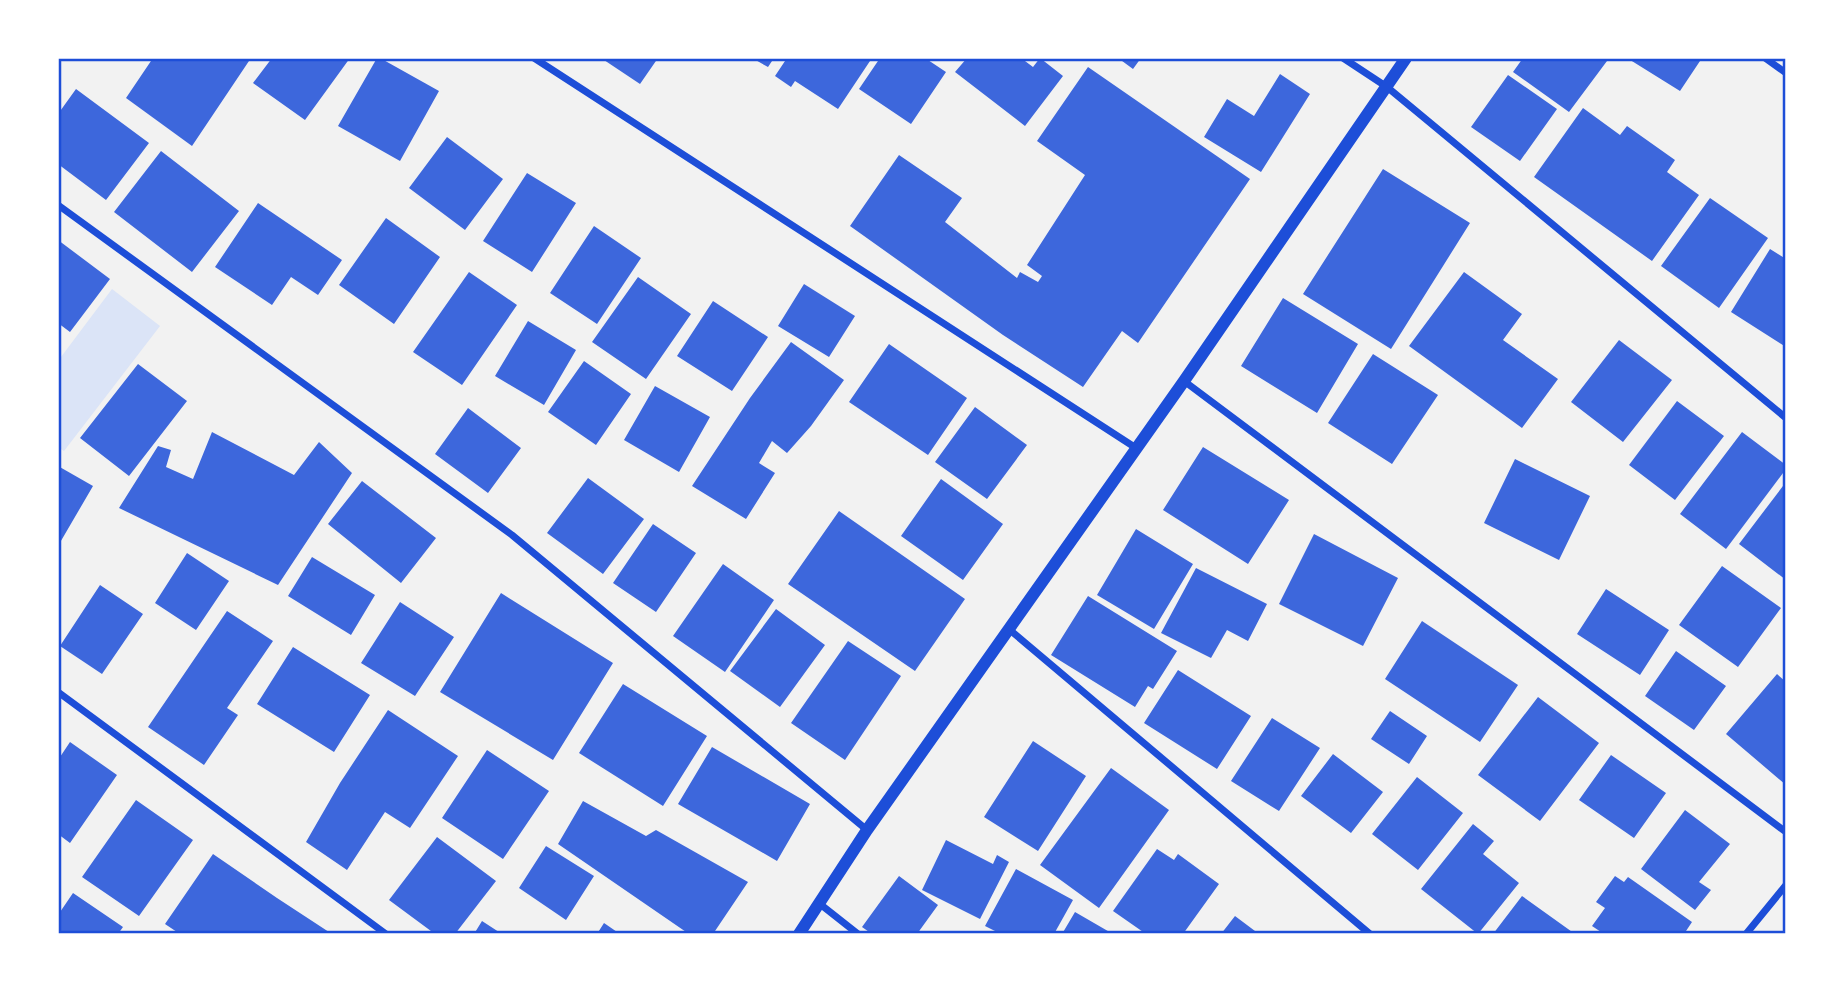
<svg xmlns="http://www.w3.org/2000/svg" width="1844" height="992" viewBox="0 0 1844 992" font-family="Spectral,serif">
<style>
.green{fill:#dbe4f7}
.building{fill:#3d67dc}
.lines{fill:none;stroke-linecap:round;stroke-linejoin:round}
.minor{stroke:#1d4ed8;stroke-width:7}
.tertiary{stroke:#1d4ed8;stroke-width:12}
.neatline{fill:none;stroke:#1d4ed8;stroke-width:2.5}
</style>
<rect width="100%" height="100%" fill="#f2f2f2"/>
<path class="green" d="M112,289L160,326L64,451L58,447V361Z"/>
<path class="building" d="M153,58H251L192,146L126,98Z
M272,58H350L305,120L253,83Z
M377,58H380L439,91L400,161L338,126Z
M601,58H658L640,84Z
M752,58H774L768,67Z
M787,58H872L838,109L795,81L791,87L775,76Z
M880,58H925L946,72L911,124L859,89Z
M967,58H1021L1033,67L1040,58L1063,76L1025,126L955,72Z
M1118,58H1141L1133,69Z
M1523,58H1602L1607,61L1569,112L1513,72Z
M1627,58H1702L1680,91Z
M1088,67L1250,179L1138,343L1122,331L1083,387L1003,335L850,226L899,155L962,198L945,222L1017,278L1020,272L1038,282L1042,276L1027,265L1085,175L1037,141Z
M1280,74L1310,94L1261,172L1204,137L1227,99L1254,116Z
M1508,75L1557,109L1520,161L1471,127Z
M76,89L149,143L106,200L58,164V114Z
M1583,108L1620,135L1627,126L1675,160L1667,172L1699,195L1652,261L1534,177Z
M447,137L503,179L465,230L409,188Z
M161,151L239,211L192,272L114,212Z
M1383,169L1470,223L1391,349L1303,294Z
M527,173L576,203L532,272L483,241Z
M1710,198L1768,238L1719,308L1661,266Z
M258,203L342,260L318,295L291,277L272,305L215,267Z
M386,218L440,257L394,324L339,285Z
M594,226L641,258L597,324L550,293Z
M58,240L110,279L70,332L58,323Z
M1770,249L1786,259V347L1731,312Z
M469,272L517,305L462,385L413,352Z
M1464,272L1522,314L1503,340L1558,379L1522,428L1409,346Z
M638,277L691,314L646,379L592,342Z
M804,284L855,316L829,357L778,326Z
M1283,298L1358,344L1317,413L1241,366Z
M713,301L768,337L732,391L677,356Z
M528,321L576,350L544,405L495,376Z
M1619,340L1672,380L1623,442L1571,402Z
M791,342L844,380L811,426L787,453L772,441L759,463L775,473L746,519L692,486L750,398Z
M889,344L967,398L928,455L849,402Z
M1373,354L1438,395L1392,464L1328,423Z
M584,361L631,394L596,445L548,412Z
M138,364L187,401L129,476L80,438Z
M655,386L710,417L679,472L624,440Z
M1677,401L1724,436L1675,500L1629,465Z
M975,407L1027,445L987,499L935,462Z
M468,408L521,448L488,493L435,454Z
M212,432L294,475L319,442L352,473L278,585L119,508L158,446L171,450L166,467L193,479Z
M1742,432L1786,465V469L1726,549L1680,514Z
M1203,447L1289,500L1248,564L1163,510Z
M1515,459L1590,496L1559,560L1484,523Z
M58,466L93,486L58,546Z
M588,478L644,519L603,574L547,533Z
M941,479L1003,524L963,580L901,536Z
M362,481L436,538L401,583L328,524Z
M1786,482V580L1739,544Z
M839,511L965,599L915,671L788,584Z
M653,524L696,553L656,612L613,583Z
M1136,529L1193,564L1154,629L1097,595Z
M1314,534L1398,578L1363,646L1279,604Z
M187,553L229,581L196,630L155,603Z
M312,557L375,595L351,635L288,596Z
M723,564L774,600L725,672L673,636Z
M1722,566L1781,608L1738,667L1679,625Z
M1196,568L1267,604L1248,641L1227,630L1211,658L1161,633Z
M100,585L143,614L102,674L60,646Z
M1606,589L1669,630L1640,675L1577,634Z
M501,593L613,663L553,760L440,692Z
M1088,596L1177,651L1153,689L1148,686L1135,707L1051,655Z
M400,602L454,637L415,696L361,663Z
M776,609L825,645L780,707L730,671Z
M227,611L273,641L227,708L238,715L204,765L148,727Z
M1422,621L1518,685L1480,742L1385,679Z
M848,641L901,676L845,760L791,723Z
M293,647L370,695L334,752L257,704Z
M1676,651L1726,686L1694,730L1645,696Z
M1178,670L1251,716L1217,769L1144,723Z
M1777,674L1786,682V785L1726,734Z
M623,684L707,736L663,806L579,753Z
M1538,697L1599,743L1540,821L1478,775Z
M388,710L458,756L410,828L385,812L347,870L306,842L340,783Z
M1390,711L1427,736L1409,764L1371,739Z
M1272,718L1320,748L1279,811L1231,781Z
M1033,741L1086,776L1038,851L984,817Z
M70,742L117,775L70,843L58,834V760Z
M712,747L810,804L777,861L678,804Z
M487,750L549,791L503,859L442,818Z
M1333,754L1383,792L1351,833L1301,796Z
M1611,755L1666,793L1634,838L1579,800Z
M1111,768L1169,810L1099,908L1040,865Z
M1417,777L1463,813L1418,870L1372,834Z
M136,800L193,840L139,916L82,877Z
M583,801L646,836L656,830L748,882L713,934H689L558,844Z
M1685,810L1730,844L1699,882L1711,890L1695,910L1641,869Z
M1473,824L1494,841L1483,854L1519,883L1478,934L1421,889Z
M437,837L496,881L455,934H435L389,900Z
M946,840L993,864L997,855L1009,862L980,919L922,890Z
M546,846L594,876L566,920L519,888Z
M1157,849L1174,860L1178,854L1219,884L1183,934H1146L1113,911Z
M213,854L277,898L332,934H180L165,924Z
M1016,869L1073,900L1054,934H1001L985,926Z
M899,876L938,905L917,934H872L862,927Z
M1615,876L1624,882L1628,877L1692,922L1684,934H1604L1592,926L1605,908L1596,902Z
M73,893L123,927L118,934L58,933V915Z
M1522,896L1575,934H1493Z
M1075,912L1113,934H1062Z
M1235,916L1259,934H1221Z
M482,921L502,934H474Z
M604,923L620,934H597Z"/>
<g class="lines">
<path class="minor" d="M534,58L1136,448
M1343,58L1387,87L1786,418
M1765,58L1786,73
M58,205L512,535L867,830
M1184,381L1786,832
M1010,630L1370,934
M58,692L386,934
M820,904L858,934
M1746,934L1786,885"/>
<path class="tertiary" d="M799,934L867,830L1184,381L1406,58"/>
</g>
<rect width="1844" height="992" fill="none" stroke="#ffffff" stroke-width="119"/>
<rect x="60" y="60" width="1724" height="872" class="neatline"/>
</svg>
